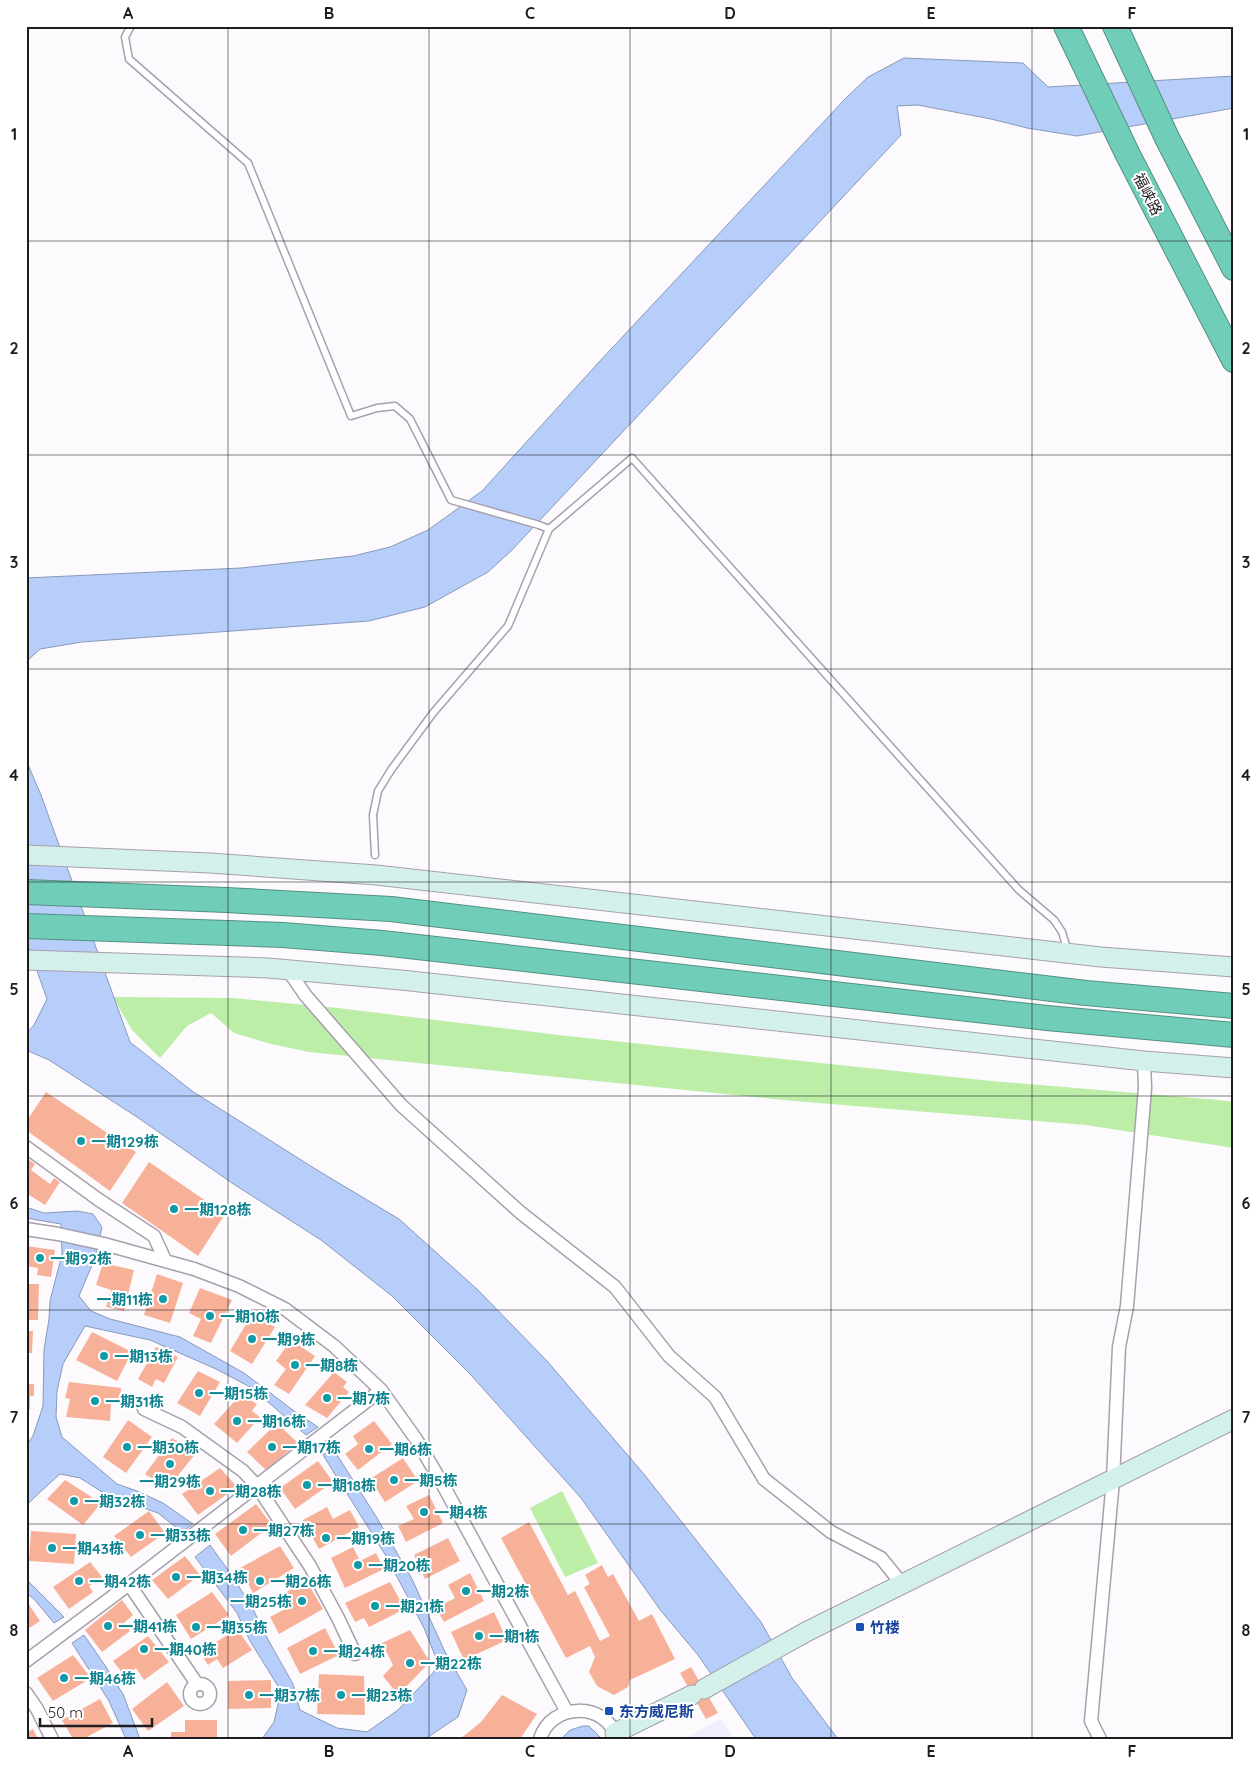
<svg xmlns="http://www.w3.org/2000/svg" width="1260" height="1765" viewBox="0 0 1260 1765" font-family="Quicksand,'Noto Sans SC',sans-serif">
<style>
.education{fill:#f1effc}
.green{fill:#bceea8}
.water{fill:#b7cefb;stroke:#8999ba}
.building{fill:#f8b199}
.lines{fill:none;stroke-linecap:round;stroke-linejoin:round}
.lane-casing{stroke:#a7a0ad;stroke-width:9}
.street-casing{stroke:#a7a0ad;stroke-width:15}
.secondary-casing{stroke:#a7a0ad;stroke-width:21}
.highway-casing{stroke:#549083;stroke-width:26}
.lane{stroke:#fff;stroke-width:6}
.street{stroke:#fff;stroke-width:12}
.secondary{stroke:#d4f0ea;stroke-width:19}
.highway{stroke:#70ceb8;stroke-width:24}
.grid{fill:none;stroke:#1f1c21;stroke-width:1;stroke-opacity:0.55}
.culture-dot{fill:#0f9aa8;stroke:#fff;stroke-width:2}
.transit-dot{fill:#1a4fb4;stroke:#fff;stroke-width:2}
.labels{text-anchor:middle;dominant-baseline:central;stroke-width:4;stroke-linejoin:round;paint-order:stroke}
.street-label{font-size:15px;fill:#1f1c21;stroke:#fff}
.culture-label{font-size:15px;font-weight:bold;fill:#0d838f;stroke:#fff;text-anchor:start}
.transit-label{font-size:15px;font-weight:bold;fill:#164399;stroke:#fff;text-anchor:start}
.neatline{fill:none;stroke:#1f1c21;stroke-width:2}
.grid-label{font-size:16px;text-anchor:middle;font-weight:bold;fill:#1f1c21}
</style>
<rect width="100%" height="100%" fill="#fcfafd"/>
<path class="education" d="M721,1718L734,1739H684Z"/>
<path class="green" d="M113,997L233,998L338,1008L558,1035L991,1081L1219,1100L1234,1102V1148L1086,1125L794,1101L309,1052L271,1044L234,1033L211,1013L187,1026L160,1058L132,1030Z
M562,1491L598,1563L565,1577L530,1508Z"/>
<path class="water" d="M904,58L1023,63L1048,87L1234,76V108L1077,136L1027,128L991,119L918,105L897,106L901,135L511,551L488,572L425,607L369,621L82,642L40,649L26,662V578L241,568L353,556L390,547L428,530L482,491L599,362L845,99L868,77Z
M26,760L41,795L130,1042L192,1091L317,1170L399,1219L478,1290L547,1361L643,1473L761,1622L792,1678L838,1739H756L698,1655L661,1611L581,1498L470,1374L392,1296L321,1240L232,1183L137,1117L49,1060L26,1050V1034L34,1025L47,999L26,940Z
M26,1207L44,1213L77,1211L93,1214L102,1227L95,1258L79,1296L91,1311L110,1319L180,1337L244,1373L294,1411L318,1427L306,1435L252,1388L216,1369L150,1340L85,1326L63,1364L57,1391L56,1417L62,1437L117,1484L137,1491L163,1503L193,1524L182,1532L158,1513L107,1495L80,1478L60,1474L38,1494L26,1506V1446L33,1436L43,1406L44,1350L49,1319L50,1301L62,1254L61,1224L26,1218Z
M332,1447L377,1518L412,1579L445,1652L467,1690L458,1717L425,1739H262L274,1722L281,1691L250,1641L237,1613L195,1557L210,1545L228,1570L252,1607L266,1636L293,1684L300,1710L337,1728L367,1732L398,1710L417,1690L434,1672L436,1658L424,1628L386,1556L323,1455Z
M26,1579L64,1617L54,1623L34,1599L26,1593Z
M84,1635L104,1664L123,1694L140,1739H126L109,1701L72,1643Z
M583,1726H589L602,1739H561L570,1730Z"/>
<path class="building" d="M46,1092L136,1152L110,1191L26,1130V1122Z
M26,1158L35,1164L31,1170L50,1184L54,1178L60,1182L45,1205L26,1193Z
M149,1162L225,1214L198,1256L122,1203Z
M26,1246L55,1250L51,1277L37,1275L38,1268L26,1266Z
M103,1263L134,1270L124,1311L106,1307L111,1290L96,1285Z
M157,1274L183,1283L170,1323L144,1315Z
M26,1284H39L38,1320H26Z
M200,1288L232,1300L211,1343L193,1336L201,1319L189,1313Z
M252,1314L275,1327L252,1364L230,1351Z
M26,1331H33L32,1353H26Z
M92,1332L132,1352L117,1381L76,1360Z
M291,1340L315,1356L289,1394L274,1385L286,1369L276,1361Z
M156,1347L178,1357L164,1383L156,1379L152,1387L138,1379Z
M198,1371L220,1382L200,1416L177,1403Z
M334,1372L347,1382L343,1387L349,1392L327,1418L305,1405Z
M69,1382L121,1388L120,1404L111,1403L110,1421L66,1417L70,1399L65,1398Z
M26,1384H34V1396H30V1409H26Z
M241,1394L257,1404L252,1411L260,1417L237,1443L214,1424Z
M128,1420L152,1437L126,1473L103,1457Z
M374,1421L392,1444L358,1470L345,1454L358,1444L353,1436Z
M277,1423L298,1443L266,1470L247,1452Z
M172,1438L196,1453L168,1488L145,1474Z
M403,1458L418,1481L385,1502L370,1479Z
M318,1461L333,1482L295,1509L280,1488Z
M220,1468L237,1487L198,1515L182,1494Z
M65,1480L101,1503L83,1525L47,1499Z
M429,1495L443,1523L406,1542L398,1526L414,1519L406,1506Z
M256,1504L272,1525L231,1556L215,1534Z
M327,1507L333,1519L350,1510L359,1527L319,1549L303,1520Z
M149,1511L165,1533L131,1557L114,1536Z
M529,1522L568,1595L575,1591L600,1641L610,1636L584,1587L590,1584L585,1575L602,1565L608,1577L613,1574L639,1621L652,1614L675,1659L630,1680L628,1687L614,1695L597,1686L589,1672L595,1657L590,1646L566,1658L501,1538Z
M31,1531L76,1534L74,1564L29,1561Z
M448,1538L460,1561L425,1579L414,1555Z
M280,1546L294,1568L253,1593L240,1568Z
M353,1547L360,1561L376,1553L384,1569L345,1588L331,1558Z
M185,1556L200,1575L168,1599L152,1580Z
M90,1562L102,1577L89,1586L93,1592L69,1609L53,1587Z
M470,1573L484,1601L444,1622L436,1608L455,1598L448,1585Z
M306,1580L323,1609L279,1634L270,1617L289,1607L282,1595Z
M390,1582L405,1609L369,1627L364,1618L355,1622L345,1603Z
M212,1592L229,1615L191,1639L176,1615Z
M26,1600L40,1621L26,1630Z
M122,1600L133,1615L124,1623L130,1631L102,1652L85,1630Z
M494,1612L507,1640L464,1660L451,1632Z
M325,1628L339,1655L300,1674L287,1648Z
M237,1629L252,1650L223,1668L217,1659L208,1665L200,1652Z
M410,1630L430,1662L398,1695L383,1676L393,1665L382,1643Z
M148,1636L169,1662L144,1680L136,1668L124,1675L113,1661Z
M73,1655L91,1678L53,1701L37,1678Z
M691,1667L718,1713L706,1719L680,1673Z
M319,1674L364,1676L365,1715L317,1714Z
M271,1680V1708L228,1709V1681Z
M167,1682L184,1706L148,1731L132,1709Z
M502,1695L537,1714L520,1739H460L481,1722Z
M100,1699L113,1723L83,1739H73L62,1720Z
M185,1720H217V1739H171V1732H185Z
M33,1729L38,1739H26V1733Z"/>
<g class="lines">
<defs>
<path id="lane" d="M131,26L125,37L129,59L248,163L351,416L377,408L395,406L410,419L451,500L539,525L549,529
M375,855L373,815L378,791L391,770L433,713L508,626L549,529L632,458L1019,890L1054,920L1062,932L1068,952"/>
<path id="street" d="M288,970L306,996L401,1105L521,1213L615,1287L669,1356L715,1397L764,1479L831,1532L881,1558L902,1584
M26,1147L99,1200L154,1236L165,1260
M26,1229L58,1234L104,1244L194,1269L239,1286L285,1309L334,1346L381,1390L416,1439L443,1485L567,1712
M144,1409L182,1427L243,1471L257,1486L310,1566L338,1618L355,1654
M129,1584L197,1684
M26,1661L120,1591L381,1390
M190 1694a10 10 0 1 1 20 0a10 10 0 1 1-20 0Z
M26,1693L37,1709L52,1739
M540,1739C551,1702 607,1701 617,1739
M1100,1739L1091,1721L1113,1480L1119,1347L1127,1306L1145,1088L1144,1061"/>
<path id="secondary" d="M26,855L210,863L376,875L1101,957L1234,967
M26,960L268,968L401,980L1144,1061L1234,1068
M704,1689L806,1632L1234,1419
M615,1733L692,1695"/>
<path id="highway" d="M1066,26L1128,155L1234,360
M1115,26L1167,138L1234,268
M26,892L226,900L391,909L1086,993L1234,1006
M26,926L283,935L382,943L1047,1018L1234,1035"/>
</defs>
<use href="#lane" class="lane-casing"/>
<use href="#street" class="street-casing"/>
<use href="#secondary" class="secondary-casing"/>
<use href="#highway" class="highway-casing"/>
<use href="#lane" class="lane"/>
<use href="#street" class="street"/>
<use href="#secondary" class="secondary"/>
<use href="#highway" class="highway"/>
</g>
<path class="grid" d="M228,26V1739M429,26V1739M630,26V1739M831,26V1739M1032,26V1739M26,241H1234M26,455H1234M26,669H1234M26,882H1234M26,1096H1234M26,1310H1234M26,1524H1234"/>
<g class="culture-dot">
<circle cx="81" cy="1141" r="5"/>
<circle cx="174" cy="1209" r="5"/>
<circle cx="40" cy="1258" r="5"/>
<circle cx="163" cy="1299" r="5"/>
<circle cx="210" cy="1316" r="5"/>
<circle cx="252" cy="1339" r="5"/>
<circle cx="104" cy="1356" r="5"/>
<circle cx="295" cy="1365" r="5"/>
<circle cx="199" cy="1393" r="5"/>
<circle cx="327" cy="1398" r="5"/>
<circle cx="95" cy="1401" r="5"/>
<circle cx="237" cy="1421" r="5"/>
<circle cx="127" cy="1447" r="5"/>
<circle cx="272" cy="1447" r="5"/>
<circle cx="369" cy="1449" r="5"/>
<circle cx="170" cy="1464" r="5"/>
<circle cx="394" cy="1480" r="5"/>
<circle cx="307" cy="1485" r="5"/>
<circle cx="210" cy="1491" r="5"/>
<circle cx="74" cy="1501" r="5"/>
<circle cx="424" cy="1512" r="5"/>
<circle cx="243" cy="1530" r="5"/>
<circle cx="140" cy="1535" r="5"/>
<circle cx="326" cy="1538" r="5"/>
<circle cx="52" cy="1548" r="5"/>
<circle cx="358" cy="1565" r="5"/>
<circle cx="176" cy="1577" r="5"/>
<circle cx="79" cy="1581" r="5"/>
<circle cx="260" cy="1581" r="5"/>
<circle cx="466" cy="1591" r="5"/>
<circle cx="302" cy="1601" r="5"/>
<circle cx="375" cy="1606" r="5"/>
<circle cx="108" cy="1626" r="5"/>
<circle cx="196" cy="1627" r="5"/>
<circle cx="479" cy="1636" r="5"/>
<circle cx="144" cy="1649" r="5"/>
<circle cx="313" cy="1651" r="5"/>
<circle cx="410" cy="1663" r="5"/>
<circle cx="64" cy="1678" r="5"/>
<circle cx="249" cy="1695" r="5"/>
<circle cx="341" cy="1695" r="5"/>
</g>
<g class="transit-dot">
<rect x="855" y="1622" width="10" height="10" rx="2.5"/>
<rect x="604" y="1706" width="10" height="10" rx="2.5"/>
</g>
<g class="labels">
<g class="street-label">
<text transform="translate(1148 194) rotate(63)">福峡路</text>
</g>
<g class="culture-label">
<text x="91" y="1141">一期129栋</text>
<text x="184" y="1209">一期128栋</text>
<text x="50" y="1258">一期92栋</text>
<text x="153" y="1299" text-anchor="end">一期11栋</text>
<text x="220" y="1316">一期10栋</text>
<text x="262" y="1339">一期9栋</text>
<text x="114" y="1356">一期13栋</text>
<text x="305" y="1365">一期8栋</text>
<text x="209" y="1393">一期15栋</text>
<text x="337" y="1398">一期7栋</text>
<text x="105" y="1401">一期31栋</text>
<text x="247" y="1421">一期16栋</text>
<text x="137" y="1447">一期30栋</text>
<text x="282" y="1447">一期17栋</text>
<text x="379" y="1449">一期6栋</text>
<text x="404" y="1480">一期5栋</text>
<text x="170" y="1481" text-anchor="middle">一期29栋</text>
<text x="317" y="1485">一期18栋</text>
<text x="220" y="1491">一期28栋</text>
<text x="84" y="1501">一期32栋</text>
<text x="434" y="1512">一期4栋</text>
<text x="253" y="1530">一期27栋</text>
<text x="150" y="1535">一期33栋</text>
<text x="336" y="1538">一期19栋</text>
<text x="62" y="1548">一期43栋</text>
<text x="368" y="1565">一期20栋</text>
<text x="186" y="1577">一期34栋</text>
<text x="89" y="1581">一期42栋</text>
<text x="270" y="1581">一期26栋</text>
<text x="476" y="1591">一期2栋</text>
<text x="292" y="1601" text-anchor="end">一期25栋</text>
<text x="385" y="1606">一期21栋</text>
<text x="118" y="1626">一期41栋</text>
<text x="206" y="1627">一期35栋</text>
<text x="489" y="1636">一期1栋</text>
<text x="154" y="1649">一期40栋</text>
<text x="323" y="1651">一期24栋</text>
<text x="420" y="1663">一期22栋</text>
<text x="74" y="1678">一期46栋</text>
<text x="259" y="1695">一期37栋</text>
<text x="351" y="1695">一期23栋</text>
</g>
<g class="transit-label">
<text x="870" y="1627">竹楼</text>
<text x="619" y="1711">东方威尼斯</text>
</g>
</g>
<rect width="1260" height="1765" fill="none" stroke="#ffffff" stroke-width="55"/>
<path d="M40 1718v8h112v-8" fill="none" stroke="#1f1c21" stroke-width="2.5"/>
<text x="48" y="1718" font-size="15" fill="#1f1c21" stroke="#ffffff" stroke-width="4" paint-order="stroke">50 m</text>
<rect x="28" y="28" width="1204" height="1710" class="neatline"/>
<g class="grid-label">
<text x="128" y="19">A</text>
<text x="329" y="19">B</text>
<text x="530" y="19">C</text>
<text x="730" y="19">D</text>
<text x="931" y="19">E</text>
<text x="1132" y="19">F</text>
<text x="14" y="140">1</text>
<text x="1246" y="140">1</text>
<text x="14" y="354">2</text>
<text x="1246" y="354">2</text>
<text x="14" y="568">3</text>
<text x="1246" y="568">3</text>
<text x="14" y="781">4</text>
<text x="1246" y="781">4</text>
<text x="14" y="995">5</text>
<text x="1246" y="995">5</text>
<text x="14" y="1209">6</text>
<text x="1246" y="1209">6</text>
<text x="14" y="1423">7</text>
<text x="1246" y="1423">7</text>
<text x="14" y="1636">8</text>
<text x="1246" y="1636">8</text>
<text x="128" y="1757">A</text>
<text x="329" y="1757">B</text>
<text x="530" y="1757">C</text>
<text x="730" y="1757">D</text>
<text x="931" y="1757">E</text>
<text x="1132" y="1757">F</text>
</g>
</svg>
